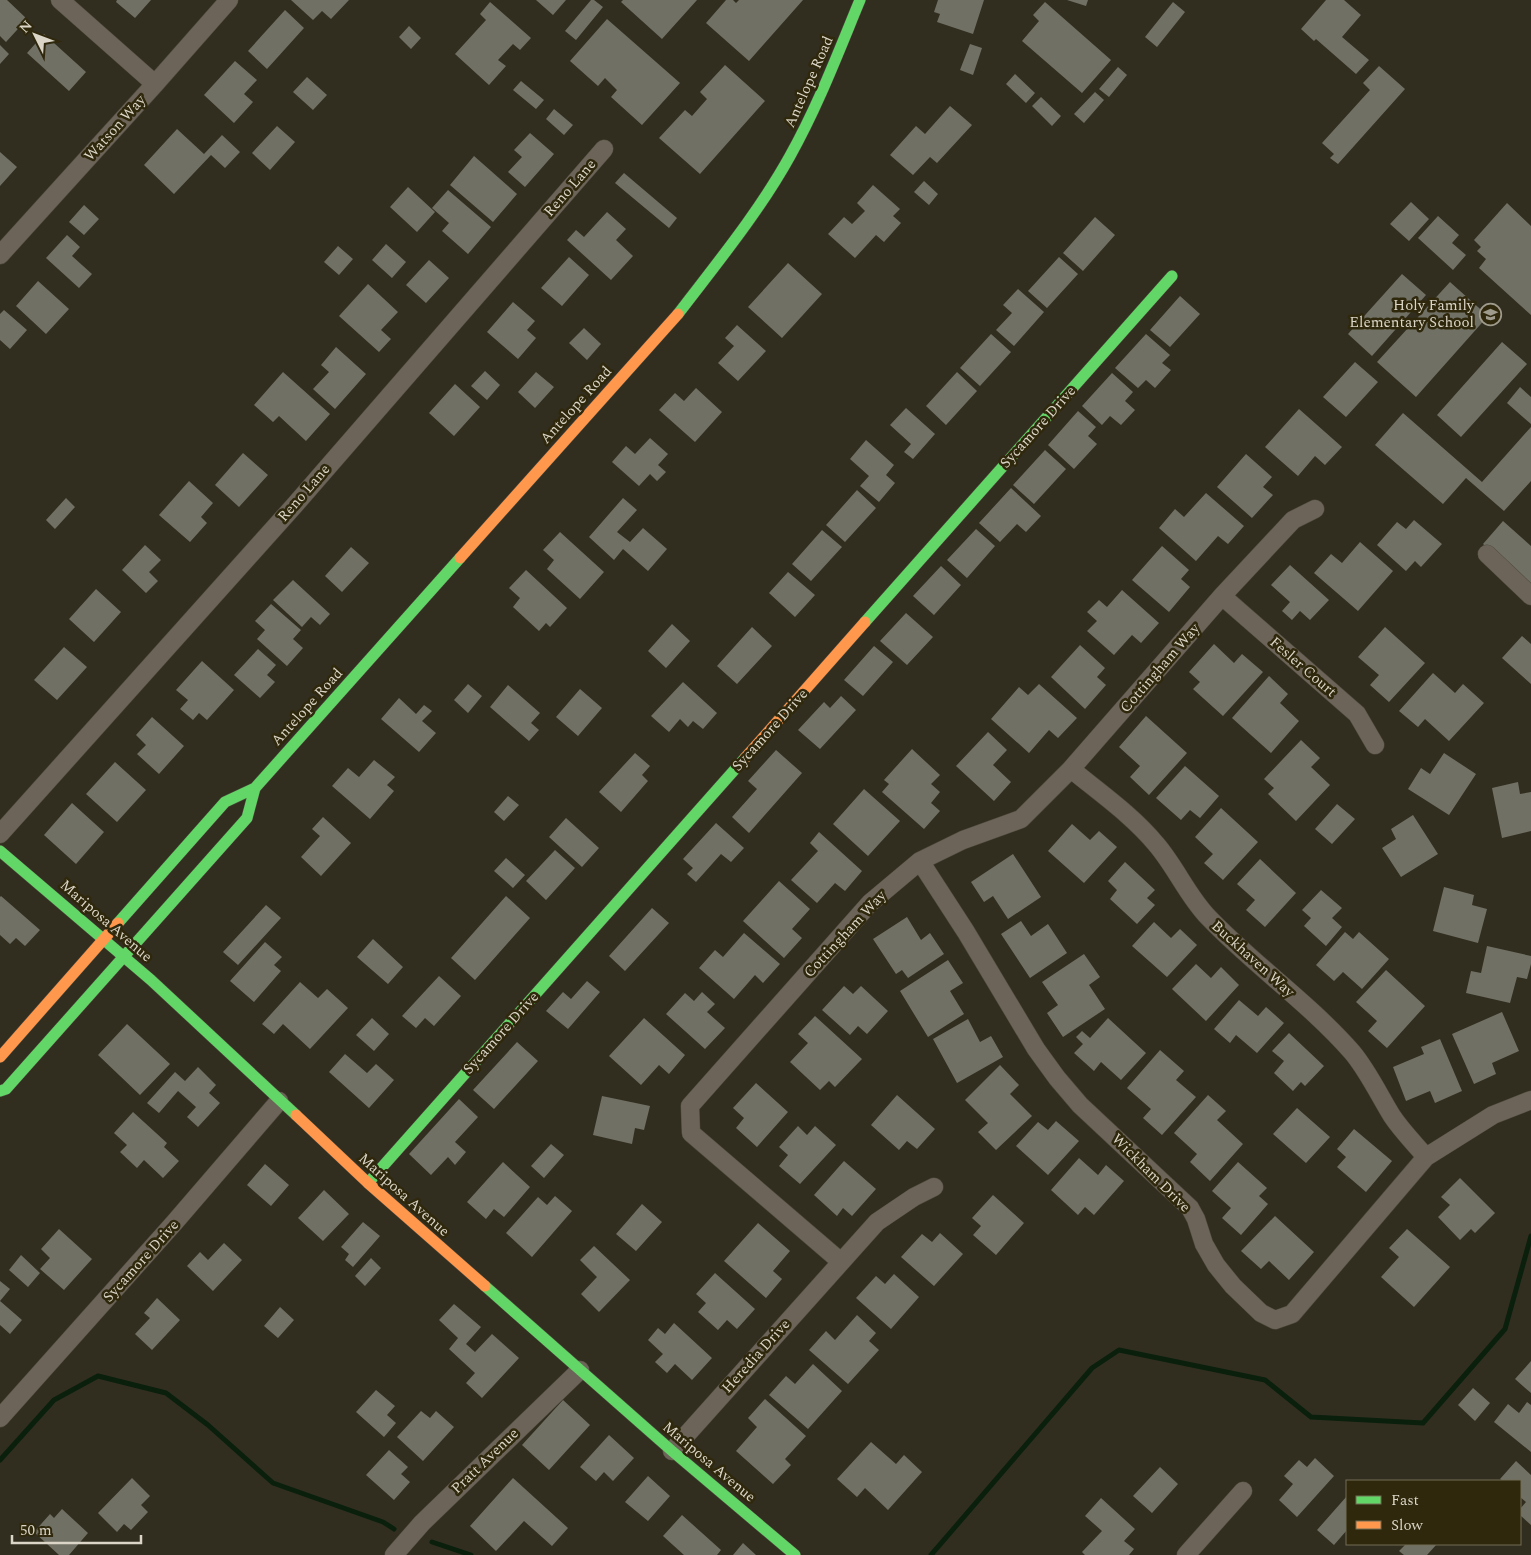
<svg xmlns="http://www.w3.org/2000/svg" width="1531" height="1555" viewBox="0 0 1531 1555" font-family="Spectral,serif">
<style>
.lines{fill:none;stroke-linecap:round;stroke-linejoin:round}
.stream{stroke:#0a200d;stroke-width:5}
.building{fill:#707064}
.street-casing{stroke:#4f4b3f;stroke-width:19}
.fast-casing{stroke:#4f4b3f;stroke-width:12}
.slow-casing{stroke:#4f4b3f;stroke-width:12}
.street{stroke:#6c6458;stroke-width:18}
.fast{stroke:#63d668;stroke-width:11}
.slow{stroke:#ff974d;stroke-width:11}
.labels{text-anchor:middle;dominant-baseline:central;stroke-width:5;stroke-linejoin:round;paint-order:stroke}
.street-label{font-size:15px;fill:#dad5c6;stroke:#2f280d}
.poi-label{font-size:15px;fill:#dad5c6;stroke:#2f280d;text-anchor:end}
</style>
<rect width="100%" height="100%" fill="#322e1f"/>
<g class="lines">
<path class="stream" d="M0,1460L54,1400L98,1376L166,1393L208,1425L273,1483L383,1522L394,1529
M432,1542L471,1555
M931,1555L1092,1368L1119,1350L1265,1380L1311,1417L1423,1423L1505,1329L1531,1236"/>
</g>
<path class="building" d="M0,0H7L27,19L6,42L0,36Z
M117,0H151L135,18L116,2Z
M291,0H349L331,19L322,11L313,20Z
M536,0H566L553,15Z
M591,0H594L603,7L576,40L565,31Z
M623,0H697L662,39L621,2Z
M726,0H733L736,3L739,0H803L749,61L706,23Z
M938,0H984L973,34L937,22L940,14L934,12Z
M1067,0H1088L1086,6Z
M1326,0H1344L1361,15L1342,37L1369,60L1356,74L1316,39L1314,41L1301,29Z
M490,2L531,38L520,50L513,44L498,60L506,66L489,85L455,54L486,20L480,14Z
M1045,2L1111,60L1082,93L1022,41L1039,21L1033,15Z
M1173,2L1185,12L1157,47L1145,37Z
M285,10L304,28L267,69L248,51Z
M607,19L680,83L642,125L611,97L617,90L605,78L598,86L570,61Z
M409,26L421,38L411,49L399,37Z
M44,34L86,72L69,91L27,53Z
M970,44L982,48L973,75L960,70Z
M0,45L9,54L0,64Z
M235,61L257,80L244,94L253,102L234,123L204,95Z
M725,65L765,101L700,174L659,138L685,110L692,116L707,99L700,92Z
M1379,66L1405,89L1338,164L1330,158L1334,154L1322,143L1370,90L1363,83Z
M1118,67L1127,75L1109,97L1099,89Z
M1015,74L1035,93L1026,103L1006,84Z
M307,77L327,95L313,110L293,92Z
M521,81L544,100L536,109L513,90Z
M1095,92L1104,100L1084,123L1074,114Z
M1041,97L1061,116L1052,126L1032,106Z
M950,106L972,125L937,163L930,157L913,175L890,155L916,126L925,134Z
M554,109L573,125L564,135L546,119Z
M277,126L295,142L270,170L252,153Z
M177,129L204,154L222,135L240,152L225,168L211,155L174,194L144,165Z
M530,133L554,154L525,187L508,172L522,157L514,150Z
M0,152L17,167L0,186Z
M474,156L517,194L493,222L450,185Z
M624,173L677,218L669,228L615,183Z
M924,181L938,194L929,205L914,192Z
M873,185L900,209L893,216L901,223L884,242L876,235L855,258L828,234L844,217L852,224L865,211L857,203Z
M408,187L435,212L417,232L390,207Z
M448,190L491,227L468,254L442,231L449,223L432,208Z
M1411,202L1429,219L1409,241L1390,224Z
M1507,203L1531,226V315L1479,268L1486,259L1477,251L1481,247L1474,240Z
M84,205L99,219L84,235L69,222Z
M607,212L626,229L616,240L633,256L611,280L567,240L576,230L584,237Z
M1438,216L1459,235L1452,243L1466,255L1453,270L1418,238Z
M1095,217L1115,235L1083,271L1063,253Z
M67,235L80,247L72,256L92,274L79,288L46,258Z
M386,244L406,262L392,278L372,260Z
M338,246L353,259L339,275L324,262Z
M569,257L589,275L562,306L541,288Z
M1059,257L1078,274L1047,308L1028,291Z
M429,260L449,278L426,303L406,285Z
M788,263L822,294L782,338L748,307Z
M1402,274L1426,295L1372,356L1348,334Z
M38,281L69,309L46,334L16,306Z
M1450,282L1488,316L1416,397L1377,362Z
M368,284L398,312L381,330L391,339L379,352L339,316Z
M1018,289L1044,312L1014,346L996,330L1012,313L1003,305Z
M1180,296L1200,314L1170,347L1150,330Z
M513,302L535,321L527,330L536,338L518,359L487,332Z
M4,310L27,330L10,349L0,340V314Z
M737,325L766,351L738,381L718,363L734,346L725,338Z
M584,328L601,344L587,360L569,343Z
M991,334L1011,352L980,386L960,368Z
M1146,334L1170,355L1162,363L1171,370L1155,388L1146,380L1138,388L1115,368Z
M1502,342L1527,364L1461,437L1437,415Z
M336,347L366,374L335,409L313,389L329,372L321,365Z
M1355,362L1378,382L1346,417L1323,397Z
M485,371L500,385L487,400L471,386Z
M283,372L330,414L306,441L279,416L273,422L254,405Z
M536,372L554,387L535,408L518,392Z
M957,372L977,391L946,425L926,406Z
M1112,373L1133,392L1125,401L1135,410L1121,425L1110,416L1102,425L1082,406Z
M455,384L480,407L454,436L429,413Z
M1520,387L1531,397V424L1507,403Z
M696,388L722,412L695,442L659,410L675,393L684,401Z
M906,408L935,434L913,459L904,452L911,444L890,425Z
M1299,409L1342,447L1325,465L1315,456L1298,476L1265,447Z
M1078,411L1096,427L1088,436L1097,444L1074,469L1048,445Z
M1403,413L1482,482L1531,427V481L1504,511L1466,478L1443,504L1375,445Z
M650,438L668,454L658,465L666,472L657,481L650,474L639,486L612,462L626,446L635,454Z
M866,440L894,465L886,475L895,483L879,502L860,486L869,476L850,459Z
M1045,450L1066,469L1034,504L1013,485Z
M243,453L268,475L239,507L215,485Z
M1246,454L1272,477L1263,487L1273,495L1252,518L1217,487Z
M189,481L213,503L201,517L207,523L190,542L159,515Z
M1011,488L1041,516L1026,532L1017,524L1000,542L979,523Z
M857,490L876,508L845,542L826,525Z
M1206,493L1244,526L1228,544L1218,536L1196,561L1159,528L1175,509L1184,517Z
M66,498L75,507L55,529L46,520Z
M623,498L637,510L617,532L630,542L643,528L667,549L648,571L623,549L614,560L589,537Z
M1414,520L1442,544L1421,567L1415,561L1406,571L1377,545L1397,522L1406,529Z
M1503,521L1531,546V587L1483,544Z
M976,529L995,546L967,578L947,560Z
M822,530L842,547L811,581L792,564Z
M560,532L604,572L580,599L547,569L554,560L543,550Z
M1360,542L1393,571L1358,611L1314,573L1331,554L1342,563Z
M145,545L161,560L149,572L158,581L146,593L122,570Z
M1162,546L1189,570L1181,579L1190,587L1169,612L1132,580Z
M351,547L369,563L342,592L325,576Z
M1290,565L1329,600L1310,620L1300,611L1292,620L1282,611L1290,602L1271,585Z
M941,566L961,585L934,615L913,596Z
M526,570L567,608L550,627L546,623L539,631L513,607L520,598L509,588Z
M788,572L815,595L795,617L769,593Z
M293,580L330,614L320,625L311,617L302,627L273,600Z
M96,589L121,612L94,642L69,619Z
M1122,590L1159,623L1141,643L1132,635L1114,655L1087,631L1097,621L1087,612L1099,600L1107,607Z
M271,604L301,630L293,639L303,648L287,666L257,639L265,630L255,621Z
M906,613L933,637L907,665L880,641Z
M672,624L690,641L666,668L648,651Z
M752,627L772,646L737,684L717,666Z
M1385,627L1425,663L1389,702L1370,685L1379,675L1358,657Z
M1522,636L1531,644V684L1502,658Z
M1214,644L1234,663L1242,654L1263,672L1223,716L1193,689L1200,682L1189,672Z
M1080,645L1105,668L1097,677L1106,685L1085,709L1051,677Z
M874,646L893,662L863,696L844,680Z
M64,647L87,667L57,700L34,680Z
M258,649L276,665L267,675L275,682L260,698L234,675Z
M202,661L234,690L207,720L199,713L193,720L180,709L188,700L176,690Z
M1433,673L1455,693L1463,684L1484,703L1449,741L1425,719L1418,727L1399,711Z
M1269,676L1288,694L1280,703L1299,721L1271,753L1232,718Z
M683,682L717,713L703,729L693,721L688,727L680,719L669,732L651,716Z
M468,684L482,696L468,713L454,700Z
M1039,684L1077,718L1058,738L1049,730L1029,753L991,719L1019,687L1028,695Z
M508,685L540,713L531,723L539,730L529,741L490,707Z
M580,689L602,708L578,736L556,717Z
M841,696L856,710L820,749L798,730L824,702L830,708Z
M399,698L416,714L424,705L432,711L422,721L436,733L419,752L381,719Z
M1146,716L1187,753L1149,795L1130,777L1140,766L1119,747Z
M152,717L184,746L159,774L137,754L146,745L136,735Z
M988,732L1007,750L993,765L1011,782L994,801L956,766Z
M1301,740L1320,758L1311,767L1330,785L1296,821L1268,794L1274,788L1264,779Z
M912,749L940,775L931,784L940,792L931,803L940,811L924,829L882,792L889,784L884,780Z
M776,750L802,773L749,833L732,817L757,789L748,781Z
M635,753L650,766L642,775L648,781L621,812L599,792Z
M1444,753L1476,774L1449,815L1408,789L1421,768L1430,774Z
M374,760L395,777L387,785L394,791L370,819L332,786L348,768L359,777Z
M115,762L146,790L117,822L86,794Z
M1185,766L1219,796L1200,818L1190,810L1181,820L1156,798Z
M1518,782L1520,794L1531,792V831L1502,838L1492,788Z
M864,789L900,821L868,856L833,824Z
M508,796L519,805L504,821L494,812Z
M72,803L104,832L76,864L44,835Z
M1337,804L1355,819L1332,844L1315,829Z
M1221,808L1258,842L1223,880L1204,863L1213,854L1195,837Z
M1413,815L1438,854L1401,877L1382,848L1396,839L1391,829Z
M323,817L351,843L321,876L301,857L320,836L312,829Z
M566,818L599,848L582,867L549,837Z
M716,823L744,848L731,862L721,854L696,882L687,874L693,868L683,859Z
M1072,824L1090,840L1099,831L1117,847L1084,883L1048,851Z
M819,832L862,871L845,891L835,883L817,903L791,880L818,851L810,843Z
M555,850L575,868L546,900L526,881Z
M1013,854L1041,897L1008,919L993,896L984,902L971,882Z
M506,858L525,875L513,888L494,871Z
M1260,859L1296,893L1265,927L1246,910L1255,900L1237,884Z
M1125,862L1155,890L1147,898L1155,905L1137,924L1110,899L1117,890L1108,881Z
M779,881L810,909L792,929L802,938L784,958L743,921Z
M1444,887L1474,895L1472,905L1487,909L1478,943L1433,931Z
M1321,890L1342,908L1332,918L1342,927L1326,946L1304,926L1311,918L1302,910Z
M1,896L40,930L25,946L16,938L10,944L0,935V897Z
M506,896L530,918L475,980L451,958Z
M266,905L281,918L238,965L223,952Z
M652,908L669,923L625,971L609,956Z
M907,917L921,940L930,933L944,954L908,978L902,970L896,974L873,939Z
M1021,921L1031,936L1048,924L1067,953L1030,978L1001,934Z
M1154,922L1171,938L1180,929L1197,945L1167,977L1132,946Z
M1345,932L1353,939L1359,932L1389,959L1362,989L1343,972L1334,981L1316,965Z
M744,933L780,964L763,983L755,975L734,999L699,968L715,950L723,957Z
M373,939L403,967L388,984L357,957Z
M265,942L282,957L274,965L281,971L254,1002L230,981Z
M1487,946L1531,956V964L1527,979L1517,977L1510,1003L1466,993L1471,971L1481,973Z
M1084,954L1100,977L1089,985L1105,1009L1063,1037L1047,1013L1058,1005L1042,982Z
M948,960L963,983L950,991L964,1014L928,1037L900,991Z
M1196,964L1211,978L1221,967L1239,985L1206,1021L1172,989Z
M1386,970L1425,1006L1387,1048L1368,1031L1377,1021L1356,1002Z
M439,976L461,996L434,1026L425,1018L416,1028L402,1016Z
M587,981L600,992L568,1029L546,1011L563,992L571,999Z
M300,982L318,998L327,989L348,1008L310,1049L283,1024L274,1034L262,1024Z
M844,986L853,994L861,986L888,1011L867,1034L858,1026L850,1035L822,1010Z
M702,992L715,1004L707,1012L725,1028L705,1049L666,1014L685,993L694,1001Z
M1239,1000L1258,1016L1266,1007L1284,1023L1257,1053L1236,1035L1230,1043L1214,1029Z
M1502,1012L1519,1051L1492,1063L1496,1074L1474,1084L1452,1034Z
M815,1016L862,1059L835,1087L829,1081L820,1090L790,1062L808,1043L798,1034Z
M372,1018L389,1034L374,1051L356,1035Z
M644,1018L685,1055L669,1074L659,1065L641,1085L609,1056Z
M1108,1018L1146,1053L1121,1080L1101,1062L1094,1071L1074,1053L1083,1044L1076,1037L1082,1031L1090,1038Z
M968,1019L980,1042L991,1036L1003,1057L957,1083L933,1039Z
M127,1024L170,1064L140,1095L98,1055Z
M1289,1033L1324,1066L1305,1086L1301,1082L1293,1091L1274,1073L1284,1061L1272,1051Z
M1440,1039L1462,1091L1435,1103L1430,1091L1406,1101L1393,1067L1424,1054L1421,1047Z
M517,1042L538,1061L494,1109L473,1090Z
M1160,1050L1184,1071L1176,1080L1196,1097L1162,1135L1143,1118L1151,1109L1127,1088Z
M345,1054L367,1073L376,1064L394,1080L369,1108L329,1072Z
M1000,1065L1019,1085L1010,1094L1032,1116L996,1150L978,1132L988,1123L965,1100Z
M198,1067L216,1085L209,1093L220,1103L198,1127L187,1117L196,1107L178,1091L159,1113L147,1103L175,1072L185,1081Z
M756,1083L788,1112L757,1147L736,1128L744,1118L733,1108Z
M897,1095L935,1129L917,1149L907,1141L899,1150L871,1125Z
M1208,1095L1226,1111L1217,1120L1243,1144L1210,1181L1190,1162L1197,1154L1174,1133Z
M602,1096L650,1106L644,1130L635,1128L632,1144L593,1135Z
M459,1099L478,1117L455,1142L466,1152L455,1165L448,1157L431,1175L409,1154Z
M1297,1108L1330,1137L1306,1163L1273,1134Z
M133,1112L167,1143L164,1147L179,1161L163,1178L144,1160L137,1168L120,1152L127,1145L114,1133Z
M1056,1121L1079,1141L1048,1175L1016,1146L1038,1122L1048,1130Z
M798,1126L807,1135L815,1126L836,1145L800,1184L779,1166L788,1155L779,1147Z
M1354,1129L1392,1161L1366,1192L1337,1167L1346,1157L1337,1149Z
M551,1144L564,1155L544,1178L531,1166Z
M1079,1158L1098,1175L1106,1165L1124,1181L1094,1215L1085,1207L1078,1215L1051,1190Z
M844,1161L876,1189L852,1216L843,1208L837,1216L814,1195Z
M503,1162L530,1187L504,1217L494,1209L486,1219L467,1202Z
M1238,1162L1267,1188L1259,1196L1268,1204L1241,1235L1222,1218L1231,1208L1212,1191Z
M265,1164L289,1185L271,1206L247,1185Z
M1460,1178L1495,1213L1475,1233L1471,1229L1460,1240L1438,1217L1450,1205L1441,1197Z
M324,1190L349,1214L323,1241L298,1218Z
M993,1195L1024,1223L996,1255L973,1235L981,1226L972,1218Z
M555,1196L572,1211L532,1257L506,1233L538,1197L547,1205Z
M642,1204L662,1222L636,1251L616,1234Z
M1275,1216L1314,1252L1289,1280L1269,1261L1261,1269L1241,1251Z
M363,1222L380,1236L353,1267L345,1260L349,1254L341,1247Z
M758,1223L790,1251L773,1271L782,1279L766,1298L724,1261Z
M59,1229L92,1259L64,1290L40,1269L50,1258L41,1249Z
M1407,1229L1450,1267L1414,1307L1381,1277L1399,1257L1389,1248Z
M940,1233L963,1254L934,1286L901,1257L922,1234L932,1242Z
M224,1243L242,1260L213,1291L187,1266L200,1252L208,1260Z
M594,1246L630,1280L599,1312L581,1294L597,1277L580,1260Z
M21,1255L40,1273L28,1287L9,1270Z
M371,1258L381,1268L365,1286L355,1276Z
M715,1273L755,1309L737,1329L727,1320L718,1330L698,1312L706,1303L696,1294Z
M894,1274L919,1297L891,1329L856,1298L876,1276L885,1284Z
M0,1281L10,1289L0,1301Z
M157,1298L180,1320L152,1350L135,1334L150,1318L144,1313Z
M0,1301L22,1320L10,1334L0,1325Z
M454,1304L481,1327L466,1344L475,1352L492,1334L519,1358L482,1398L466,1383L475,1373L449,1349L458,1338L439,1320Z
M280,1307L294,1320L278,1338L264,1326Z
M857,1315L876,1333L869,1341L879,1350L848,1384L809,1350L826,1331L835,1340Z
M674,1323L712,1358L692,1380L675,1364L667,1373L655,1362L663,1354L648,1340L658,1328L665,1334Z
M1531,1361V1393L1515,1379Z
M813,1364L842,1391L808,1429L769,1395L786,1376L795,1384Z
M1473,1388L1490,1403L1475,1421L1458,1405Z
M376,1390L395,1406L387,1415L396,1423L384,1437L356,1412Z
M765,1399L806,1436L785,1459L791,1465L773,1484L736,1451L757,1427L748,1418Z
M563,1400L590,1425L549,1470L522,1445Z
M1527,1402L1531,1405V1452L1494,1422L1508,1404L1519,1413Z
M421,1411L430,1418L436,1411L454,1427L423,1461L397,1437Z
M609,1435L634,1458L613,1481L604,1472L596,1481L580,1467Z
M871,1442L896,1464L904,1455L922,1472L888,1510L865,1488L857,1497L837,1479Z
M389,1450L408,1467L401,1474L410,1482L394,1500L366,1475Z
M1315,1458L1334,1476L1297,1517L1279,1500L1293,1484L1284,1476L1299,1460L1307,1467Z
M1516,1461L1531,1475V1525L1520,1515V1509L1526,1502L1520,1497V1481H1503L1500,1479Z
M1160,1467L1178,1484L1152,1513L1133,1496Z
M648,1476L670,1496L648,1521L625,1502Z
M132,1478L150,1496L141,1505L148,1512L131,1530L124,1524L117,1532L98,1513Z
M513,1478L568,1528L552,1546L524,1521L496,1551L470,1526Z
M1347,1496V1530L1334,1545L1317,1530Z
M1101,1498L1135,1529L1124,1541L1134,1549L1129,1555H1085L1082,1552L1102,1531L1085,1516Z
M62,1509L88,1533L69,1555H59L34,1532L50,1514L54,1518Z
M682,1515L721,1550L717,1555H684L663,1536Z
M743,1543L756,1555H733Z
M1406,1544H1437L1427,1555H1404L1399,1551Z"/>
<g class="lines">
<defs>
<path id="street" d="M60,0L155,84
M0,255L155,84L229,0
M1487,554L1531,596
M1222,596L1357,714L1375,745
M1071,769C1100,793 1132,815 1156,844C1176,867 1188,897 1209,918C1254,965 1309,1003 1352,1052C1368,1071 1379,1095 1392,1116C1402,1131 1415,1144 1426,1157
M0,834L293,507L604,149
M920,861L966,932L1036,1049L1057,1078L1080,1105L1190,1208L1196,1219L1204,1244L1216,1265L1233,1286L1261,1313L1275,1320L1292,1314L1426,1157L1493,1115L1531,1100
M840,1261L691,1133L690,1106L870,903L920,861L963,840L1021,819L1071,769L1222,596L1293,520L1315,509
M0,1418L174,1223L279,1101
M672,1451L877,1222L914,1197L934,1187
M394,1555L422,1523L580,1370
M1186,1555L1243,1491"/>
<path id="fast" d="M678,314C717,263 759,212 790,156C818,106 838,53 860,0
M865,622L1172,276
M0,851L151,980L296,1115
M118,923L225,802L255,788L460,558
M0,1091L6,1089L247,818L255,788
M368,1183L745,758
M485,1286L672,1451L795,1555"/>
<path id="slow" d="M460,558L678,314
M745,758L865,622
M0,1057L118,923
M296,1115L368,1183L485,1286"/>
</defs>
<use href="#street" class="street-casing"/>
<use href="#fast" class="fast-casing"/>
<use href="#slow" class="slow-casing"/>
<use href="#street" class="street"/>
<use href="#fast" class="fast"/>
<use href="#slow" class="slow"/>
</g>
<defs>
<symbol id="school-ring" viewBox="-11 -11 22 22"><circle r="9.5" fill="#2f280d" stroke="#9f9b8c" stroke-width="1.5"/><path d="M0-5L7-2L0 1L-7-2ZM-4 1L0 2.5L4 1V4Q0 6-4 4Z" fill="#9f9b8c"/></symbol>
</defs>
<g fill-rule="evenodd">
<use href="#school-ring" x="1478" y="302" width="25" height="25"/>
</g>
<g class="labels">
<g class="street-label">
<text transform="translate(809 82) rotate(-66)">Antelope Road</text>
<text transform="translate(115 128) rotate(-48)">Watson Way</text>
<text transform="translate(570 188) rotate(-49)">Reno Lane</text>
<text transform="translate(576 405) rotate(-48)">Antelope Road</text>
<text transform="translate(1038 427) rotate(-48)">Sycamore Drive</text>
<text transform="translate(304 493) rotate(-49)">Reno Lane</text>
<text transform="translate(1303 667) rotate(41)">Fesler Court</text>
<text transform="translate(1160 668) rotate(-49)">Cottingham Way</text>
<text transform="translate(307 707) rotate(-48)">Antelope Road</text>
<text transform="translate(770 730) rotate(-48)">Sycamore Drive</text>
<text transform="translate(106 921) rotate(41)">Mariposa Avenue</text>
<text transform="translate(845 934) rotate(-47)">Cottingham Way</text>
<text transform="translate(1253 959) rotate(42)">Buckhaven Way</text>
<text transform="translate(501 1033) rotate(-48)">Sycamore Drive</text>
<text transform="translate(1151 1173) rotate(45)">Wickham Drive</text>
<text transform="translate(404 1195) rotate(42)">Mariposa Avenue</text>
<text transform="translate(141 1261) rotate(-48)">Sycamore Drive</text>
<text transform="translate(756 1356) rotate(-48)">Heredia Drive</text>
<text transform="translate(485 1461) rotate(-44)">Pratt Avenue</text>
<text transform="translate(709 1462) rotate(40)">Mariposa Avenue</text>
</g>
<g class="poi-label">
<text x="1474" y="305">Holy Family<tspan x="1474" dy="17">Elementary School</tspan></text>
</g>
</g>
<rect x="1346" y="1480" width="175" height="65" fill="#2f280d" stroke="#736d57"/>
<rect x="1356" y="1496" width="25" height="8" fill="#63d668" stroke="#736d57"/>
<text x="1391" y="1505" font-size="15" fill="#dad5c6">Fast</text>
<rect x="1356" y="1521" width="25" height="8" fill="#ff974d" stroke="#736d57"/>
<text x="1391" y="1530" font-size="15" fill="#dad5c6">Slow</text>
<g transform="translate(35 35) rotate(312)" stroke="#2f280d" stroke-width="4" paint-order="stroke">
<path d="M0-4L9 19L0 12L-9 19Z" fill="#dad5c6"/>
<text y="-8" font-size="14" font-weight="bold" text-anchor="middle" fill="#dad5c6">N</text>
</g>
<path d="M12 1535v8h129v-8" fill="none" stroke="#dad5c6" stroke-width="2.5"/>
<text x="20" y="1535" font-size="15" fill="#dad5c6" stroke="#2f280d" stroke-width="4" paint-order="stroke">50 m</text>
</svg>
